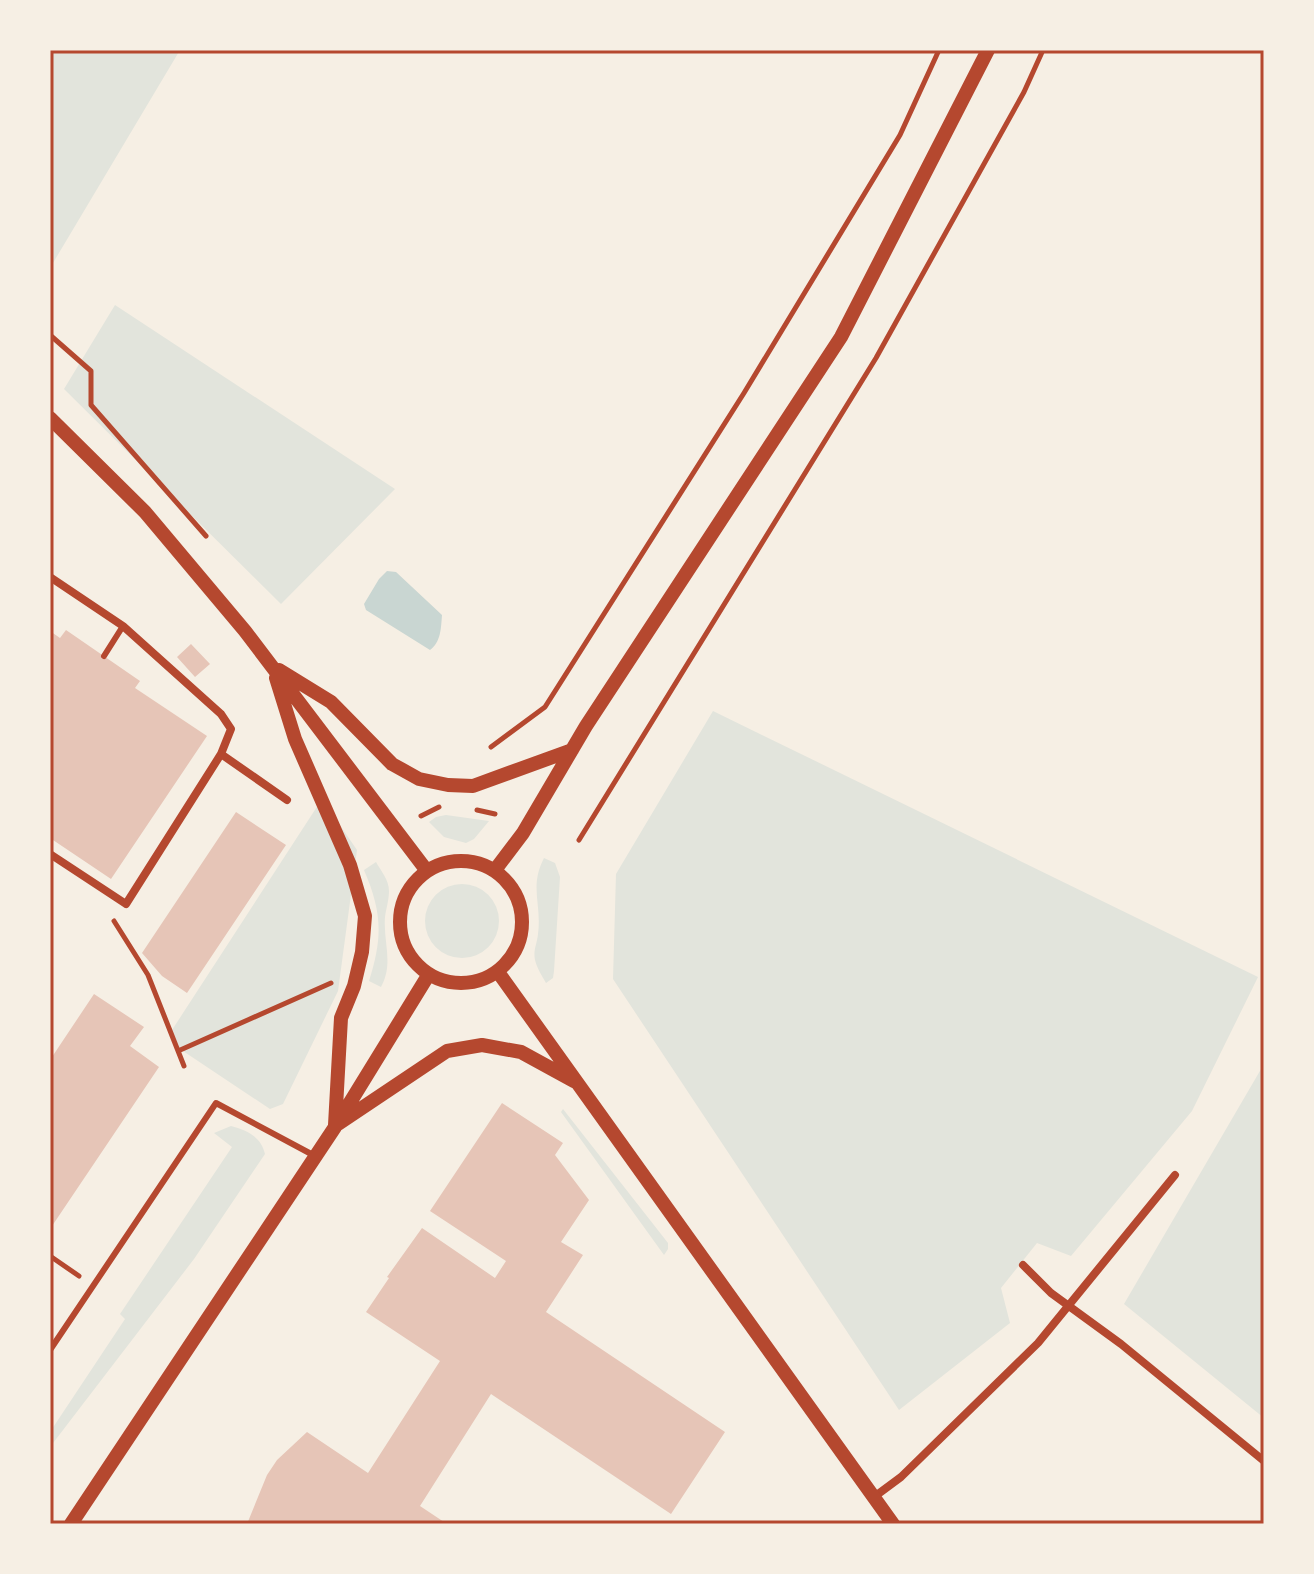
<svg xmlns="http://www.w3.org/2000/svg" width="1314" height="1574" viewBox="0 0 1314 1574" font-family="Figtree,sans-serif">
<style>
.green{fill:#e2e4dc}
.water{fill:#c9d6d2}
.building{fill:#e6c5b7}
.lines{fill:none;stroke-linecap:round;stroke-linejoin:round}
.path{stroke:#b5482f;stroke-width:5}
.service{stroke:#b5482f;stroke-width:6}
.minor{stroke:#b5482f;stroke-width:8}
.tertiary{stroke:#b5482f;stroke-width:14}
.neatline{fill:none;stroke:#b5482f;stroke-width:3}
</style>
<rect width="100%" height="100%" fill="#f6efe4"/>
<path class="green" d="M50,50H180L50,268Z
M115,305L395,489L281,604L64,389Z
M713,711L1258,977L1192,1111L1071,1256L1037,1243L1001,1288L1010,1323L899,1410L613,979L616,874Z
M322,799L357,850L338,991L283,1104L270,1109L180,1049L172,1030Z
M446,815L489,821L474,839L466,843L444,837L429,822L436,817Z
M544,858L555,863L560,877L554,971L553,978L546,983C542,976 537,968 535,960C533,950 537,944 538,934C542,904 529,887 544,858Z
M376,862C381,871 389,880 389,891C389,900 386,909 385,917C383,942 394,963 381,987L369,981C383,937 382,912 364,870Z
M425 921a37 37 0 1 1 74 0a37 37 0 1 1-74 0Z
M1264,1064V1418L1124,1304Z
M563,1109L668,1243V1249L664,1255L561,1112Z
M231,1126C246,1130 261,1136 265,1154L194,1259L50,1447V1432L125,1319L120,1314L232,1147L214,1133Z"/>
<path class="water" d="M387,571L396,572L442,615C441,628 441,642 430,650L366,610L364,604L379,579Z"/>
<path class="building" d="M66,630L140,681L135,688L207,736L111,879L50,838V631L60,638Z
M191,644L210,664L195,677L177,657Z
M236,812L286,845L187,993L162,976L142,953Z
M94,994L144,1027L130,1046L159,1067L50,1229V1060Z
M502,1103L563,1143L555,1155L589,1200L561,1242L583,1255L546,1312L725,1432L671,1514L491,1394L420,1506L447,1524H247L267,1475L277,1460L307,1432L368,1473L440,1361L366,1312L389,1278L387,1277L422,1228L495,1278L506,1261L430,1211Z"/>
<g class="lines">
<path class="path" d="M50,335L91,371V405L206,536
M491,747L545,707L744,393L900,135L939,50
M477,810L495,814
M421,816L439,807
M579,840L876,358L1024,92L1043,50
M114,921L148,975L184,1066
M178,1051L331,983
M50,1256L79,1276"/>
<path class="service" d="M104,656L123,626
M50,1350L216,1103L315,1156"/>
<path class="minor" d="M50,577L123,626L221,714L231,729L221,754L126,904L50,854
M221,754L287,800
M1023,1265L1051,1293L1121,1344L1264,1461
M874,1497L901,1477L1038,1343L1175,1175"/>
<path class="tertiary" d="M50,418L145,512L245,631L427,871
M279,670L331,702L392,764L419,779L448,785L473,786L572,750
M276,678L295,739L350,865L365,916L362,952L354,986L341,1018L335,1125
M400 922a61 61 0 1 1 122 0a61 61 0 1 1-122 0Z
M495,870L523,833L586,726L841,337L988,50
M498,972L893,1524
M338,1124L447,1051L482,1045L521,1052L574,1081
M71,1524L335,1127L429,974"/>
</g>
<rect width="1314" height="1574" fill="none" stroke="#f6efe4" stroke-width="104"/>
<rect x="52" y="52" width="1210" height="1470" class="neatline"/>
</svg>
